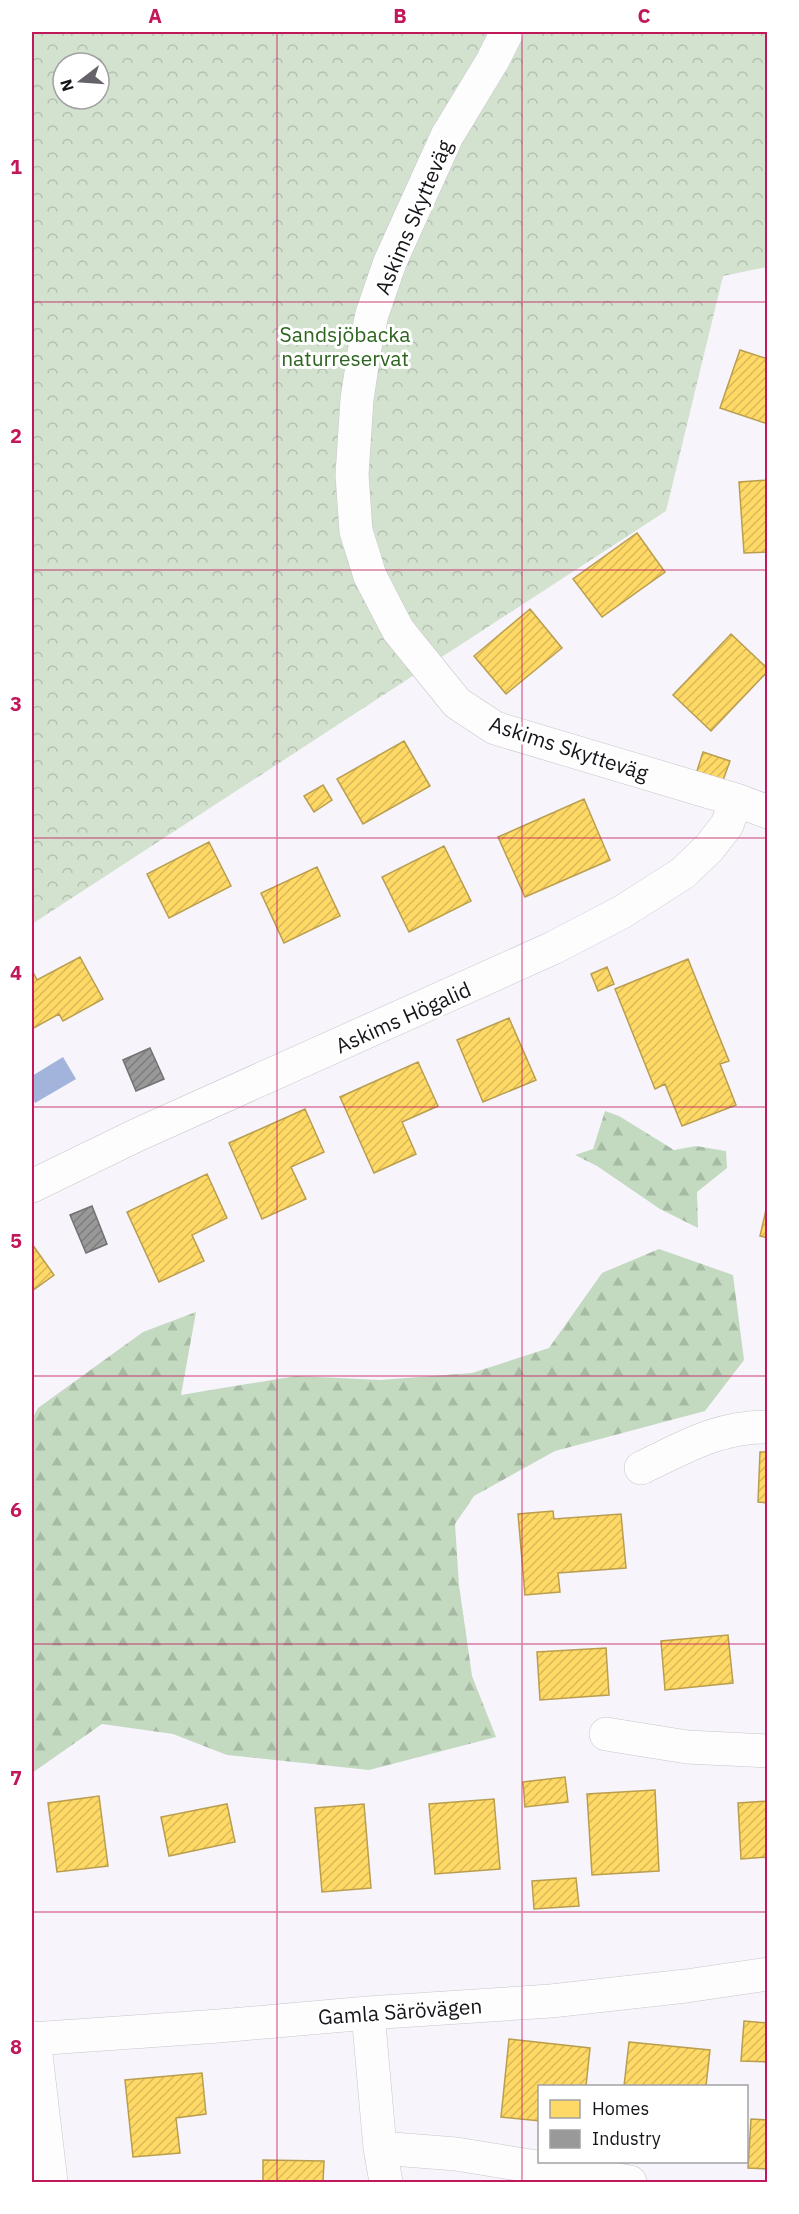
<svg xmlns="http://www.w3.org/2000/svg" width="799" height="2214" viewBox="0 0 799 2214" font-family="'IBM Plex Sans',sans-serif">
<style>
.forest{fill:url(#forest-firs)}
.park{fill:url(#park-crowns);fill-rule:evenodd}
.water{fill:#a2b4dc}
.homes{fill:url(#homes-hatch);stroke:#b99e4f;stroke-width:1.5}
.industry{fill:url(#industry-hatch);stroke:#727173;stroke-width:1.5}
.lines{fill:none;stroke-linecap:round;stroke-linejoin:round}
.minor-casing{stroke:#c8c5cb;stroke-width:34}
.minor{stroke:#fefdfe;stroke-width:33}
.grid{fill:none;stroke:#c2185b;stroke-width:1.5;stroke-opacity:0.55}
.labels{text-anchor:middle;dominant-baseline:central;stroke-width:6;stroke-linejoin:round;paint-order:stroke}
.street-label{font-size:21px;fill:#17141a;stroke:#fff}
.park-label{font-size:21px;fill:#2d641f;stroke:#fff}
.neatline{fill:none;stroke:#c2185b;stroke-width:2}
.grid-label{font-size:20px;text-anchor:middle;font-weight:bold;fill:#c2185b}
</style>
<defs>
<pattern id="forest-firs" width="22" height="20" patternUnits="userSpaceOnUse" patternTransform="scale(1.5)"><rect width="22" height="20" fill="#c3dac0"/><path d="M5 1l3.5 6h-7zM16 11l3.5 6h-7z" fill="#a7baa4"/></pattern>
<pattern id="park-crowns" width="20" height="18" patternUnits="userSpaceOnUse" patternTransform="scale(1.5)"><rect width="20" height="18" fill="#d2e2cf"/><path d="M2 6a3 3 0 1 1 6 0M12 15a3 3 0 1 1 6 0" fill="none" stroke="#b4c1b1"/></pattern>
<pattern id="homes-hatch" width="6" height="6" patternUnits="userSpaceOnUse" patternTransform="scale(1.5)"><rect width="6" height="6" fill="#ffd966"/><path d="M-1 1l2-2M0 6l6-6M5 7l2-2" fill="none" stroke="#dab958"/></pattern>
<pattern id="industry-hatch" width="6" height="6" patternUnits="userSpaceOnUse" patternTransform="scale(1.5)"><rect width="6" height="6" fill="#999"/><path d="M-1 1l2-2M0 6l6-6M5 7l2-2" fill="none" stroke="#7c7c7c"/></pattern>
</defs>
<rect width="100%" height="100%" fill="#f7f4fb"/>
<path class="forest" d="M605,1111L619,1116L674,1150L696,1146L726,1151L727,1168L697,1192L698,1228L660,1209L597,1166L575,1155L593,1149Z
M659,1249L733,1275L744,1360L705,1411L555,1451L474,1496L455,1524L459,1585L472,1676L496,1737L369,1770L227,1755L173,1734L102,1724L32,1773V1419L38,1408L143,1332L196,1312L181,1395L296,1376L380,1380L472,1373L549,1348L602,1273Z"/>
<path class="park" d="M32,32H767V267L723,276L666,511L32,924ZM63,63H99V99H63Z"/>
<path class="water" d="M63,1057L76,1079L35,1103L32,1096V1076Z"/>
<path class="homes" d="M740,350L768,359V424L720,408Z
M768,480V552L744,553L739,482Z
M637,533L665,572L602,617L573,579Z
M530,609L562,648L506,694L474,656Z
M731,634L768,669V671L711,731L673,695Z
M404,741L430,786L363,824L337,779Z
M703,752L730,761L722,783L696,774Z
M323,785L332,800L314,812L304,796Z
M584,799L610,860L525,897L498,837Z
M209,842L231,886L169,918L147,874Z
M444,846L471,901L409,932L382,877Z
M317,867L340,916L284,943L261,893Z
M80,957L103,999L63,1021L59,1014L32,1029V970L37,980Z
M688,959L729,1061L720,1064L736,1105L682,1126L665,1084L655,1089L615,989Z
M607,967L614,984L598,991L591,974Z
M509,1018L536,1080L483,1102L457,1040Z
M418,1062L438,1106L402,1122L416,1154L374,1173L340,1097Z
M305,1109L324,1152L291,1167L306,1199L262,1219L229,1143Z
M207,1174L227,1218L192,1235L204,1261L159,1282L127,1212Z
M768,1201V1238L760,1236Z
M32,1244L54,1275L32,1291Z
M760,1452H768V1503L758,1502Z
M553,1511L554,1519L621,1514L626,1568L558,1573L560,1592L525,1595L518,1514Z
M728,1635L733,1683L665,1690L661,1641Z
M606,1648L609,1695L540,1700L537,1652Z
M565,1777L568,1802L525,1807L523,1782Z
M655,1790L659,1871L592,1875L587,1794Z
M99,1796L108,1866L57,1872L48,1803Z
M494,1799L500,1869L435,1874L429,1804Z
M768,1801V1857L741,1859L738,1803Z
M227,1804L235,1842L169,1856L161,1817Z
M364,1804L371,1888L322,1892L315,1808Z
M576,1878L579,1906L534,1909L532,1881Z
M744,2021L768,2023V2062L741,2061Z
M509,2039L590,2048L586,2086H540V2121L501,2117Z
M629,2042L710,2050L706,2086H624Z
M202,2073L206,2114L176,2118L180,2153L133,2157L125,2080Z
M751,2119L768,2120V2169L748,2168Z
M263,2160L324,2161L323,2182H263Z"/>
<path class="industry" d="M150,1048L164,1079L136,1091L123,1060Z
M92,1206L107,1244L86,1253L70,1215Z"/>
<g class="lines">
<defs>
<path id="minor" d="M507,32L493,60L447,136L390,262L372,314L365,347L357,399L352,475L356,531L370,576L398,630L457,703L495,728L736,800L768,812
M32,1186L137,1135L553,948L622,912L683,873L709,848L727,825L736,800
M641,1468C683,1448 719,1426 768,1427
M606,1734L687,1747L768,1751
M368,2013L380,2148L386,2182
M34,2038L51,2182
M32,2039L219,2026L368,2013L551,2001L686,1986L768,1974
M380,2148L456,2154L630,2182"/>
</defs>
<use href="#minor" class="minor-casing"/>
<use href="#minor" class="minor"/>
</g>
<path class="grid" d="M277,32V2182M522,32V2182M32,302H768M32,570H768M32,838H768M32,1107H768M32,1376H768M32,1644H768M32,1912H768"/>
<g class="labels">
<g class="street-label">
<text transform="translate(413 217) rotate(-67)">Askims Skytteväg</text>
<text transform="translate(569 748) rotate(18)">Askims Skytteväg</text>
<text transform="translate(403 1017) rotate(-24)">Askims Högalid</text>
<text transform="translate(400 2011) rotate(-4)">Gamla Särövägen</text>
</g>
<g class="park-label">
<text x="345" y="334">Sandsjöbacka<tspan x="345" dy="24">naturreservat</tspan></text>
</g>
</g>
<rect width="799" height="2214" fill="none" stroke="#ffffff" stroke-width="66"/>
<rect x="538" y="2085" width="210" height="78" fill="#ffffff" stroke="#a2a1a3" stroke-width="1.5"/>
<rect x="550" y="2100" width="30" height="18" fill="#ffd966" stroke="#a2a1a3" stroke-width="1.5"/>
<text x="592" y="2115" font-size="18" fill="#17141a">Homes</text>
<rect x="550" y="2130" width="30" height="18" fill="#999999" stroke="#a2a1a3" stroke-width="1.5"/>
<text x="592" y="2145" font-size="18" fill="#17141a">Industry</text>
<g transform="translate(81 81) rotate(253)"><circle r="28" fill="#ffffff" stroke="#a2a1a3" stroke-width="1.5"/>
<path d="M0-4.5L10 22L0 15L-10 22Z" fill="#656269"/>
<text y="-9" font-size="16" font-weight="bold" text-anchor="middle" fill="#17141a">N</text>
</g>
<rect x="33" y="33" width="733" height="2148" class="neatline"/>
<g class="grid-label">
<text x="155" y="23">A</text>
<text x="400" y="23">B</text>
<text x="644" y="23">C</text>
<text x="16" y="174">1</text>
<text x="16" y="443">2</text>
<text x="16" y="711">3</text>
<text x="16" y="980">4</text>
<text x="16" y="1248">5</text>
<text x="16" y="1517">6</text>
<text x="16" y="1785">7</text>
<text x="16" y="2054">8</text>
</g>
</svg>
